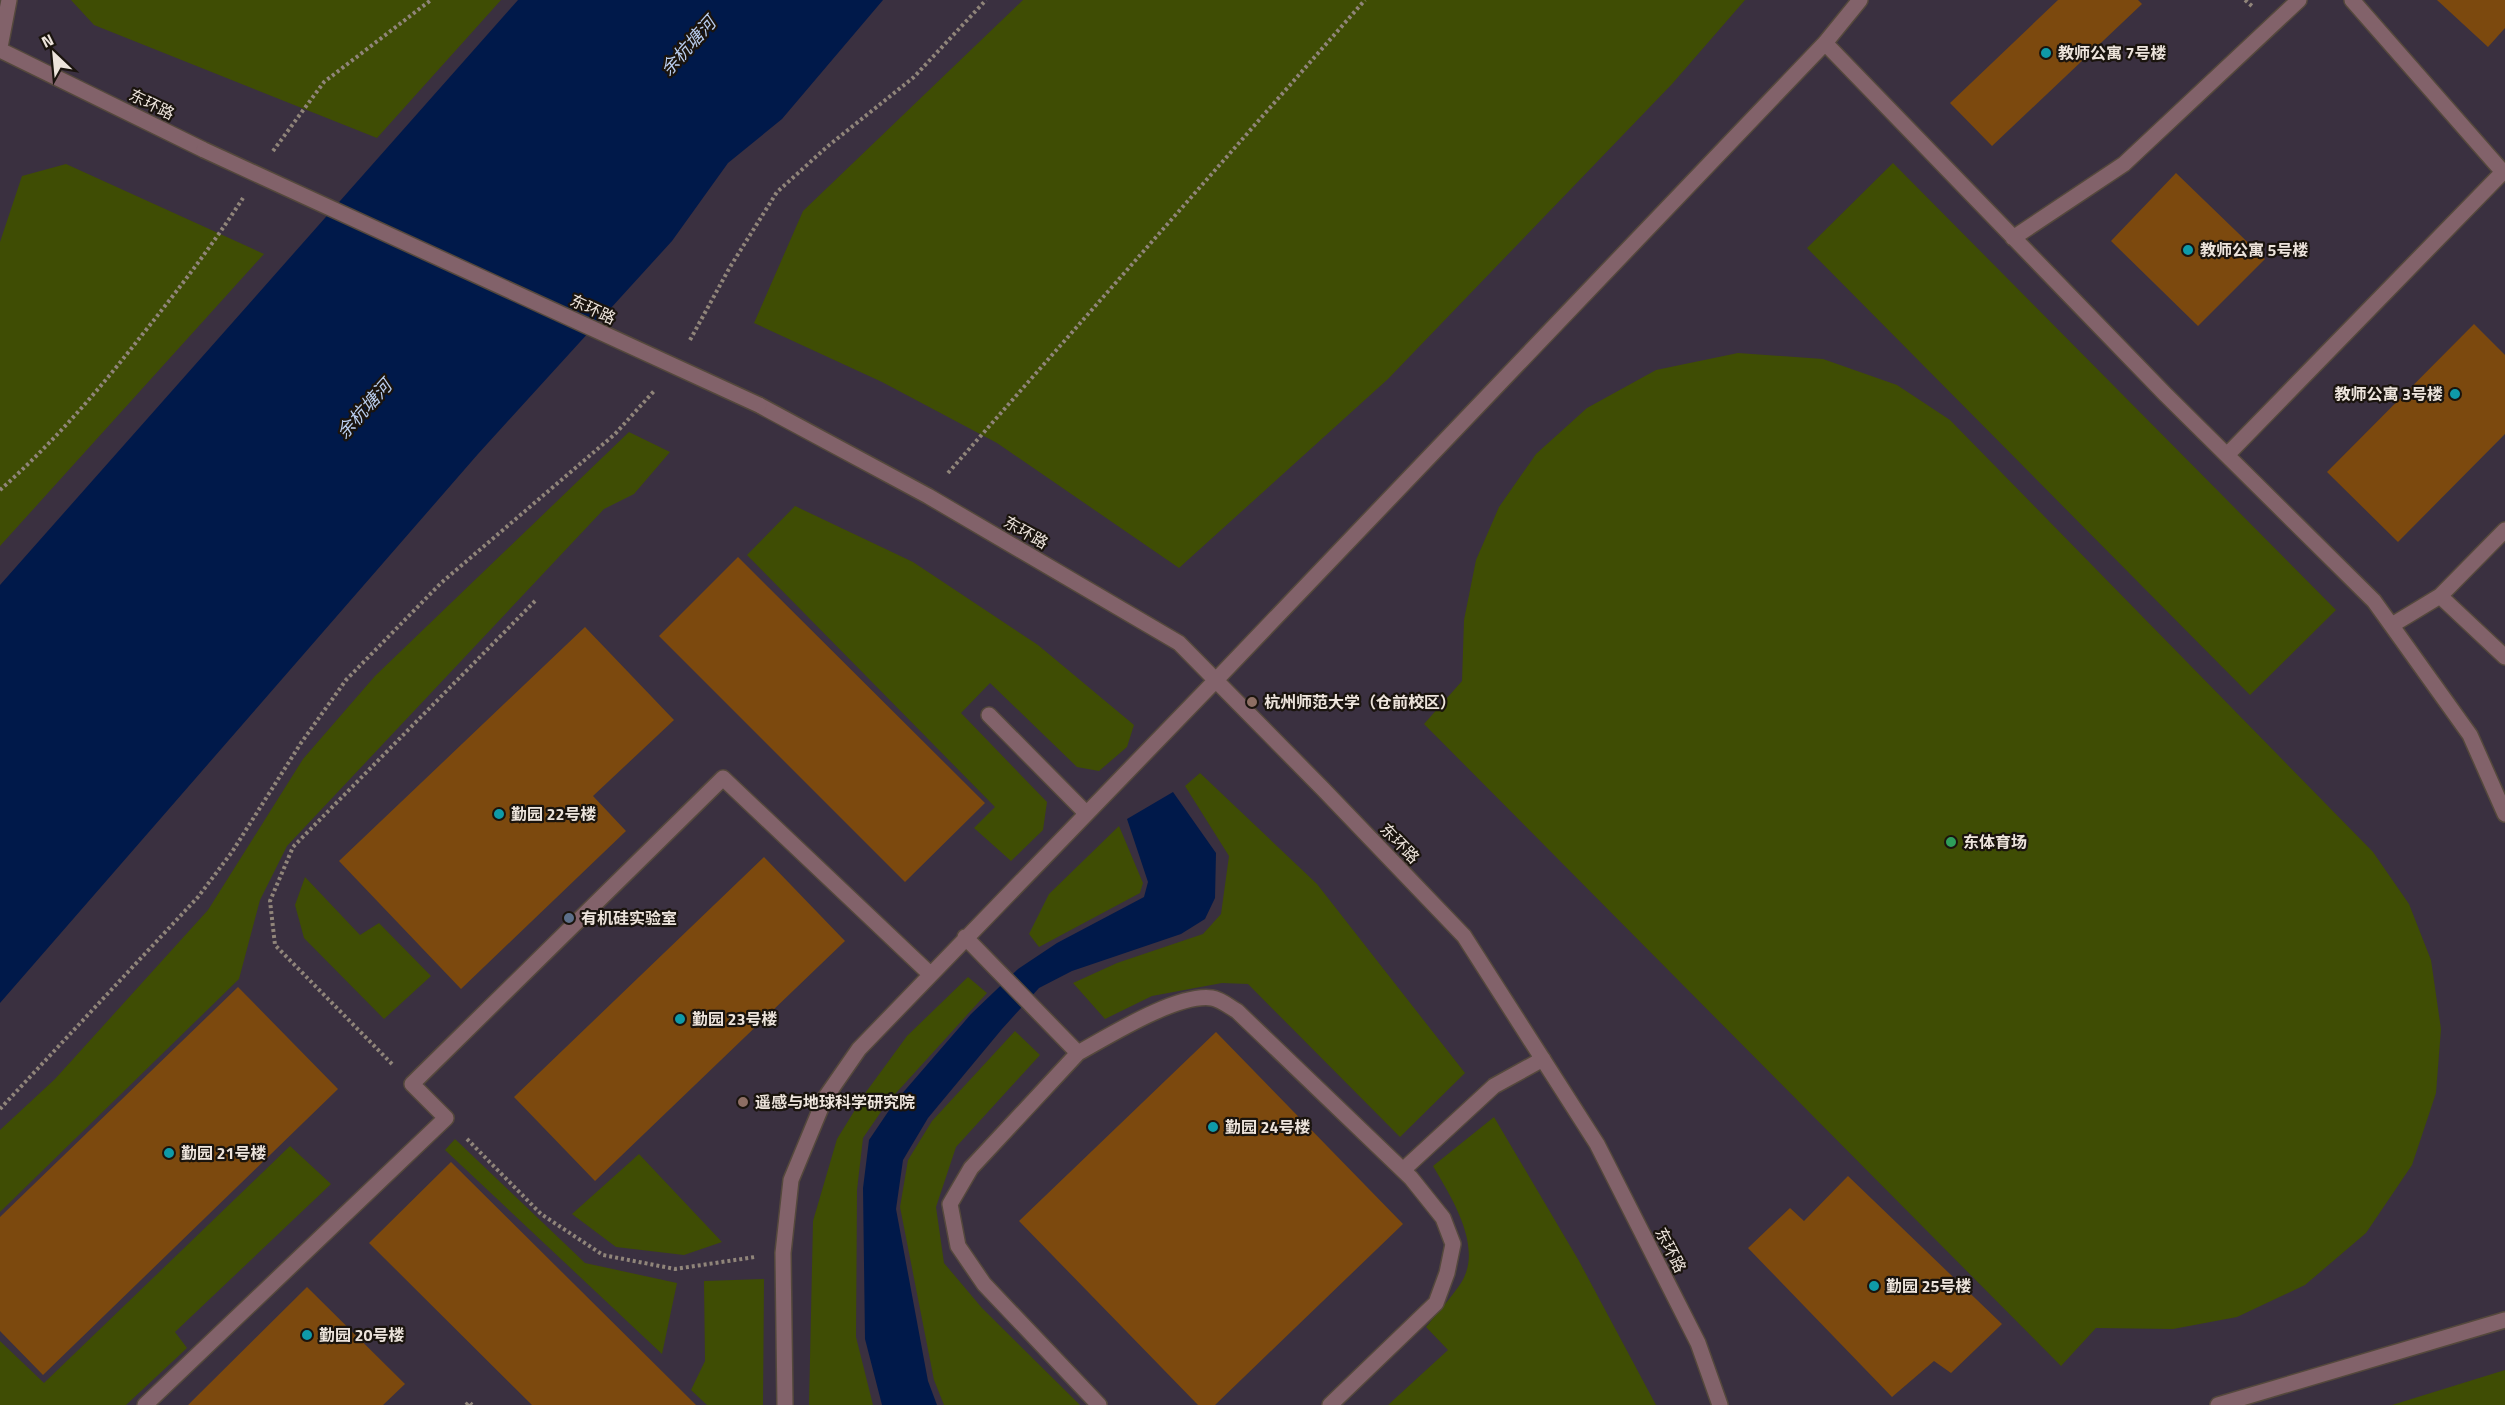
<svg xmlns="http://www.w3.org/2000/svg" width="2505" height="1405" viewBox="0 0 2505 1405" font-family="'Titillium Web','Noto Sans SC',sans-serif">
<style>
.education{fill:#3a3040}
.green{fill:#3f4d04}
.water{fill:#00194a}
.building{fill:#7c490e}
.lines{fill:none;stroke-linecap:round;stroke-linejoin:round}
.minor-casing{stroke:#54483c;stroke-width:18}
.path{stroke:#90857a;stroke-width:4;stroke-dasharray:3 3;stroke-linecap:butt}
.minor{stroke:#82626a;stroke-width:15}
.minor-bridge-casing{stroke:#54483c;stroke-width:18;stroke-linecap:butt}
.minor-bridge{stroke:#82626a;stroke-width:15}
.culture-dot{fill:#0f9aa8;stroke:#1a140e;stroke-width:2}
.education-dot{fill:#8d6e63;stroke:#1a140e;stroke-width:2}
.leisure-dot{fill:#2e9e5b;stroke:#1a140e;stroke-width:2}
.service-dot{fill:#5c6f8a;stroke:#1a140e;stroke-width:2}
.labels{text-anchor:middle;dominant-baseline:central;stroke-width:4.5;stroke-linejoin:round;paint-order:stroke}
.poi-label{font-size:16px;font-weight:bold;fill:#ede4dc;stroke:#1a140e;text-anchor:start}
.street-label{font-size:16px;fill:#ede4dc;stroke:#1a140e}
.water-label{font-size:18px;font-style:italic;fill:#baceef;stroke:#1a140e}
</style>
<rect width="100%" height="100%" fill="#372a1d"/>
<path class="education" d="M0,0H2505V1405H0Z"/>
<path class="green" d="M71,0H501L377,138L94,25Z
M1023,0H1745L1672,84L1388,379L1179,568L997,443L882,382L754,323L803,211Z
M1893,163L2336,610L2250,695L1807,248Z
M66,164L264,254L0,546V242L22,176Z
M1738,353L1823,359L1897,385L1950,420L2373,852L2409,904L2431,960L2441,1029L2436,1093L2412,1165L2366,1233L2305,1285L2237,1317L2173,1329L2096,1328L2061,1366L1424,724L1462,681L1464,620L1476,560L1499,507L1536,454L1587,408L1656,370Z
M629,432L670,452L634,494L604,509L287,846L260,900L239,979L0,1212V1130L55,1079L208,910L303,759L375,676Z
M795,506L913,562L1038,645L1134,725L1127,747L1099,771L1077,767L990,683L961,713L1047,802L1043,830L1011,861L974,828L995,807L747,555Z
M1200,773L1317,884L1465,1073L1400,1137L1248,984L1222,983L1152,996L1105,1019L1073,983L1117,963L1203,934L1221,914L1229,856L1185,786Z
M1119,826L1143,883L1140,893L1039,947L1029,934L1049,894Z
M305,877L360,935L379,923L431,976L384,1019L304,938L295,905Z
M968,977L987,993L887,1103L863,1138L857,1190L856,1337L873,1405H809L813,1221L837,1139L866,1092L907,1036Z
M1015,1031L1040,1055L956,1147L936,1207L944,1263L982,1308L1080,1405H944L934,1380L900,1207L908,1160L932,1121Z
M1494,1117L1579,1261L1656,1405H1388L1448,1350L1426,1327C1438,1312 1451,1298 1461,1283C1484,1247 1451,1197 1433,1166Z
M455,1139L585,1263L677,1283L662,1354L445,1150Z
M290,1146L331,1184L175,1332L187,1348L126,1405H0V1341L44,1383Z
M639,1154L722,1242L684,1255L616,1247L572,1214Z
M764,1279L763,1405H707L691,1390L705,1361L704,1281Z
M2505,1370V1405H2392Z"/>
<path class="water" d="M518,0H883L782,119L728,163L672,241L478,454L0,1003V585Z
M1173,792L1216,853L1215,898L1205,919L1181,934L1072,971L1039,988L1002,1029L928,1118L903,1160L896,1209L928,1381L937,1405H882L865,1339L863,1188L869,1140L894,1103L971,1014L1018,969L1057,943L1144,897L1148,882L1127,819Z"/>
<path class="building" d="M2058,0H2138L2142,4L1992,146L1950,103Z
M2437,0H2505V28L2488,47Z
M2176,173L2265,259L2198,326L2111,241Z
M2474,324L2505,355V434L2398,542L2327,472Z
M738,557L985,803L905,882L659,636Z
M585,627L674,720L593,796L626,831L461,989L339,861Z
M764,857L845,941L595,1181L514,1097Z
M238,987L338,1089L43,1375L0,1331V1217Z
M1216,1032L1403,1224L1215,1405H1198L1019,1221Z
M451,1162L696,1405H532L369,1243Z
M1848,1176L2002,1324L1951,1373L1934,1361L1892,1397L1748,1248L1790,1208L1804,1221Z
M307,1287L405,1384L383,1405H188Z"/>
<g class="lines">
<defs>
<path id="minor" d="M1825,43L2165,394L2374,601L2470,735L2505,814
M0,47L9,0
M0,50L204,150
M2013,238L2124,164L2299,0
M759,405L928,496L1179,643L1323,789L1464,936L1597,1144L1698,1343L1720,1405
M2227,455L2503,172L2352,0
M2505,530L2440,596L2505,657
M2392,625L2440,596
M989,715L1086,813
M965,937L1078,1053L971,1168L950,1204L958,1246L984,1284L1099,1405
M1078,1053C1109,1036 1177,993 1212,998C1220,999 1230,1007 1237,1011L1411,1178L1443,1218L1453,1244L1447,1273L1436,1303L1330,1405
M1403,1170L1494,1086L1543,1059
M145,1405L446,1118L412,1084L723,778L930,974
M785,1405L783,1253L791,1180L825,1098L859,1049L1216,680L1825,43L1860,0
M2218,1405L2505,1320"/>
</defs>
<use href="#minor" class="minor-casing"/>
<path class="path" d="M2245,0L2252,6
M273,151L324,82L431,0
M690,340L730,267L777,192L828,146L914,77L986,0
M948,473L1365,0
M0,490C53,443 99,390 142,335C178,290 212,246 243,198
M392,1064L275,945L270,901L293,847L535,601
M0,1109L198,897L232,852L301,743L346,680L441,583L615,434L655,390
M467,1139L541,1214L603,1255L675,1269L755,1257
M466,1405L469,1402L472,1405"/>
<use href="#minor" class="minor"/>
<defs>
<path id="minor-bridge" d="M204,150L759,405"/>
</defs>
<use href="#minor-bridge" class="minor-bridge-casing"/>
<use href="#minor-bridge" class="minor-bridge"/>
</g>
<g class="culture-dot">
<circle cx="2046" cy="53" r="6"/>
<circle cx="2188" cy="250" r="6"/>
<circle cx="2455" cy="394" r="6"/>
<circle cx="499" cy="814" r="6"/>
<circle cx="680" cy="1019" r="6"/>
<circle cx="1213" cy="1127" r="6"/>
<circle cx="169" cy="1153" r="6"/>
<circle cx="1874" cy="1286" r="6"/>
<circle cx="307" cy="1335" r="6"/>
</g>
<g class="education-dot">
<circle cx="1252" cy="702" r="6"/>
<circle cx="743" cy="1102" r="6"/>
</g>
<circle class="leisure-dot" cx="1951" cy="842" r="6"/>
<circle class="service-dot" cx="569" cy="918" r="6"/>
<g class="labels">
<g class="poi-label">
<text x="2058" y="53">教师公寓 7号楼</text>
<text x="2200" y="250">教师公寓 5号楼</text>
<text x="2443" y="394" text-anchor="end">教师公寓 3号楼</text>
<text x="1264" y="702">杭州师范大学（仓前校区）</text>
<text x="511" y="814">勤园 22号楼</text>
<text x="1963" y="842">东体育场</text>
<text x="581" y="918">有机硅实验室</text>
<text x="692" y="1019">勤园 23号楼</text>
<text x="755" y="1102">遥感与地球科学研究院</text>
<text x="1225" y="1127">勤园 24号楼</text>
<text x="181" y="1153">勤园 21号楼</text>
<text x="1886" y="1286">勤园 25号楼</text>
<text x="319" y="1335">勤园 20号楼</text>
</g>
<g class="street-label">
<text transform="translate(152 104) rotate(26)">东环路</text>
<text transform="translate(593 309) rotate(25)">东环路</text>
<text transform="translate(1026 532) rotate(30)">东环路</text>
<text transform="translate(1400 843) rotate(46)">东环路</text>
<text transform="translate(1671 1250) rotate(63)">东环路</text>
</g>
<g class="water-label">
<text transform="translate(688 46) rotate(-48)">余杭塘河</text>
<text transform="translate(364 409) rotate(-48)">余杭塘河</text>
</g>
</g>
<g transform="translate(54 54) rotate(334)" stroke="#1a140e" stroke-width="4.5" paint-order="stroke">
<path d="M0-4.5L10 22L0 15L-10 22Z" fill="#ede4dc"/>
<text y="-9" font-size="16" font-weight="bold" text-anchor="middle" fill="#ede4dc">N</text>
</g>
</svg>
